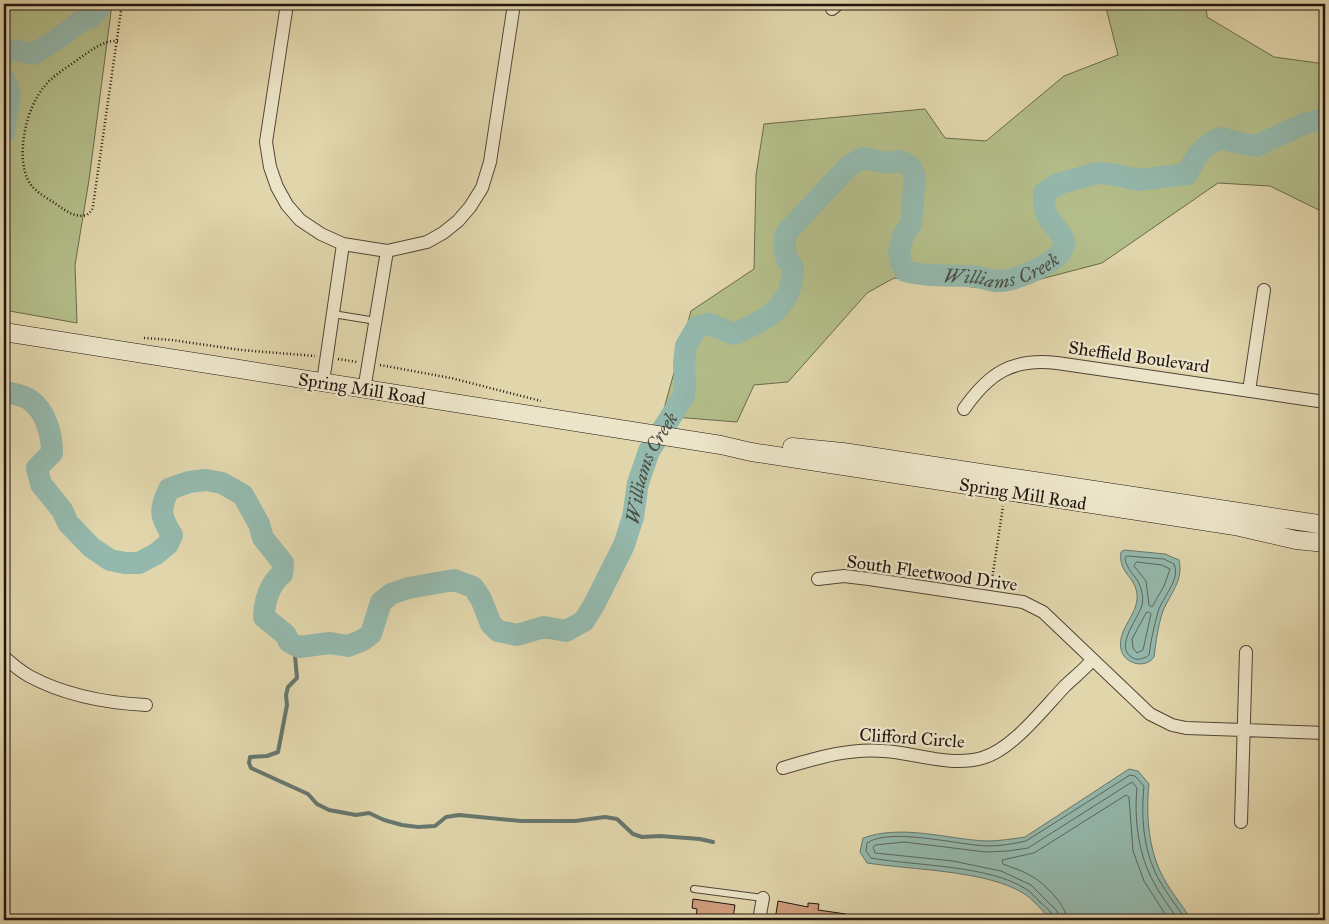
<svg xmlns="http://www.w3.org/2000/svg" width="1329" height="924" viewBox="0 0 1329 924" font-family="'IM FELL Great Primer',serif">
<style>
.green{fill:#b3bd89;stroke:#6a694c}
.water{fill:#94b8ac;stroke:#66776e}
.lines{fill:none;stroke-linecap:round;stroke-linejoin:round}
.shore{stroke:#5a665e;stroke-width:1}
.stream{stroke:#66776e;stroke-width:4}
.river{stroke:#94b8ac;stroke-width:22}
.building{fill:#d19d7d;stroke:#211510}
.lane-casing{stroke:#514537;stroke-width:8}
.street-casing{stroke:#514537;stroke-width:14}
.secondary-casing{stroke:#211510;stroke-width:19}
.path{stroke:#211510;stroke-width:2.5;stroke-dasharray:1 2.5;stroke-linecap:butt}
.lane{stroke:#ece4c8;stroke-width:6}
.street{stroke:#ece4c8;stroke-width:12}
.secondary{stroke:#ece4c8;stroke-width:18}
.labels{text-anchor:middle;dominant-baseline:central;stroke-width:4.5;stroke-linejoin:round;paint-order:stroke}
.street-label{font-size:18px;fill:#211510;stroke:#ece4c8}
.water-label{font-size:19px;font-style:italic;fill:#494e47;stroke:#ece4c8}
</style>
<rect width="100%" height="100%" fill="#e1d5ab"/>
<filter id="stains"><feTurbulence type="fractalNoise" baseFrequency=".004" numOctaves="4"/><feColorMatrix values="0 0 0 0 .2 0 0 0 0 .09 0 0 0 0 .02 0 0 0 .5 -.17"/></filter>
<radialGradient id="worn" r=".72"><stop offset=".6" stop-color="#630" stop-opacity="0"/><stop offset="1" stop-color="#630" stop-opacity=".3"/></radialGradient>
<path class="green" d="M4,4H112L89,180L75,265L77,323L4,310Z
M1105,4H1206L1207,17L1274,57L1325,64V213L1270,186L1218,183L1102,263L999,290L894,278L867,293L788,382L754,385L737,422L662,416L691,311L754,269L756,175L764,124L925,109L945,138L986,141L1064,76L1118,55Z"/>
<path class="water" d="M1124,550L1165,554L1179,560C1184,580 1170,594 1163,611C1158,625 1156,642 1154,657C1145,670 1123,663 1121,649C1117,628 1139,615 1137,594C1135,576 1118,573 1121,552Z
M1129,769L1138,771L1149,784C1146,812 1148,845 1160,871C1168,889 1182,904 1191,920H1050C1043,911 1033,899 1023,893C985,870 912,870 867,863L860,852L863,838C903,824 945,839 986,841C999,841 1012,839 1025,837Z"/>
<g class="lines">
<path class="shore" d="M1127,556L1164,559L1174,564C1181,580 1162,597 1158,612C1154,626 1151,640 1149,655C1146,658 1139,660 1135,659C1112,650 1137,620 1141,608C1143,604 1143,598 1142,593C1140,577 1128,574 1125,559Z
M1137,562L1162,565L1170,569L1164,586L1152,607L1149,605L1146,581L1134,566Z
M1149,612L1151,614L1143,650L1137,653L1133,648L1132,639L1146,613Z
M1054,920C1053,913 1046,907 1040,902C1036,898 1031,892 1026,889C989,865 915,866 871,858L866,851L867,843C890,827 958,845 987,846C1000,846 1013,844 1026,841L1130,775L1135,776L1144,786C1141,815 1143,847 1156,874C1164,890 1176,905 1186,920
M1060,920L1057,911L1031,885L1001,871L953,861L875,853L873,847L875,845L904,842L986,852L1008,851L1028,848L1132,782L1137,788C1134,817 1138,851 1151,877C1158,892 1169,906 1178,920
M1067,920C1067,906 1045,884 1033,877C1024,871 1013,868 1003,864L1002,860L1034,853L1126,795L1129,797L1133,851L1144,881L1169,920"/>
<path class="stream" d="M294,645L297,678L288,687L286,695L287,705L278,752L267,756L250,757L249,763L251,768L308,794L317,804L329,810L356,815L369,813L384,820L402,825L418,827L435,826L446,817L459,815L521,821H575L605,817L617,819L633,834L642,837L660,836L700,839L713,842"/>
<g class="river">
<path d="M4,56L6,51L13,50L34,54L56,40L81,21L92,17L99,9L100,4"/>
<path d="M4,78L10,94L4,133"/>
<path id="s1" d="M4,391C12,394 23,395 30,400C46,411 52,435 52,453L37,468L41,484L62,510L68,523L91,547L110,560L125,563H139L156,554L168,544L172,535C160,516 159,510 169,489L189,482L206,480L222,483L243,495L259,524L263,538L283,563L282,574C270,583 264,602 264,617L286,635L289,642L299,647L330,643L348,646L363,640L371,634L381,602L391,594L408,588L454,580L473,587L481,599L491,624L498,631L517,635L544,627L566,631L584,621L595,603L624,545L633,517L638,483L649,451L684,396L685,382L684,363L686,346L697,327L709,324L734,334C759,322 784,314 791,284C792,280 794,273 793,269C792,265 789,262 787,258C784,249 783,241 787,232L849,166L863,158L888,163L900,161L910,166L915,177L911,224L903,236L899,252L901,263L905,271C929,278 953,274 978,277C985,278 993,282 1000,281C1015,281 1062,262 1064,245C1065,235 1055,228 1049,219C1044,211 1044,203 1044,193L1058,184L1097,173L1117,175L1138,180L1187,174C1196,155 1201,148 1220,138L1239,143L1256,146L1306,123L1325,119"/>
</g>
</g>
<path class="building" d="M693,899L735,905L733,918L729,917V920H696L697,909L692,908Z
M778,901L808,907V903L819,904L818,910L846,914L845,920H775Z"/>
<g class="lines">
<defs>
<path id="lane" d="M333,314L376,321
M694,889L763,898"/>
<path id="street" d="M287,4L266,142L270,167L277,187L287,205L300,220L321,234L343,244L387,251L427,242L443,233L458,221L470,207L482,188L490,162L514,4
M832,9L838,4
M323,382L343,244
M364,390L387,251
M1249,391L1264,290
M964,409C989,373 1012,358 1057,363L1325,402
M818,579L844,576L869,579L1023,602L1043,612L1150,714L1172,725L1186,728L1325,733
M4,657C12,664 20,671 29,676C64,695 107,703 146,705
M783,768C817,758 849,748 884,751C916,753 950,767 982,758C1012,750 1043,709 1065,686C1074,677 1084,670 1092,660
M1241,822L1246,652
M759,920L763,898"/>
<path id="secondary" d="M4,332L721,445L751,452L1235,526L1296,540L1325,543
M792,447L843,452L1325,525"/>
</defs>
<use href="#lane" class="lane-casing"/>
<use href="#street" class="street-casing"/>
<use href="#secondary" class="secondary-casing"/>
<path class="path" d="M118,41C103,40 92,50 80,58C68,67 53,75 44,87C26,108 15,157 29,182C35,192 47,198 56,204C66,211 75,218 87,215L92,210L93,206L122,4
M144,338L172,340L241,350L315,356
M338,359L357,362
M380,365L451,378L541,401
M991,586L1003,506"/>
<use href="#lane" class="lane"/>
<use href="#street" class="street"/>
<use href="#secondary" class="secondary"/>
</g>
<g class="labels">
<g class="street-label">
<text transform="translate(1139 357) rotate(8)">Sheffield Boulevard</text>
<text transform="translate(362 389) rotate(9)">Spring Mill Road</text>
<text transform="translate(1023 494) rotate(9)">Spring Mill Road</text>
<text transform="translate(932 573) rotate(8)">South Fleetwood Drive</text>
<text transform="translate(912 738) rotate(4)">Clifford Circle</text>
</g>
<g class="water-label">
<text stroke="none"><textPath href="#s1" startOffset="1824">Williams Creek</textPath></text>
<text stroke="none"><textPath href="#s1" startOffset="1134">Williams Creek</textPath></text>
</g>
</g>
<rect width="1329" height="924" fill="none" stroke="#e1d5ab" stroke-width="20"/>
<rect x="5" y="5" width="1319" height="914" fill="none" stroke="#211510" stroke-width="2.5"/>
<rect x="10" y="10" width="1309" height="904" fill="none" stroke="#211510"/>
<rect width="100%" height="100%" filter="url(#stains)"/>
<rect width="100%" height="100%" fill="url(#worn)"/>
</svg>
